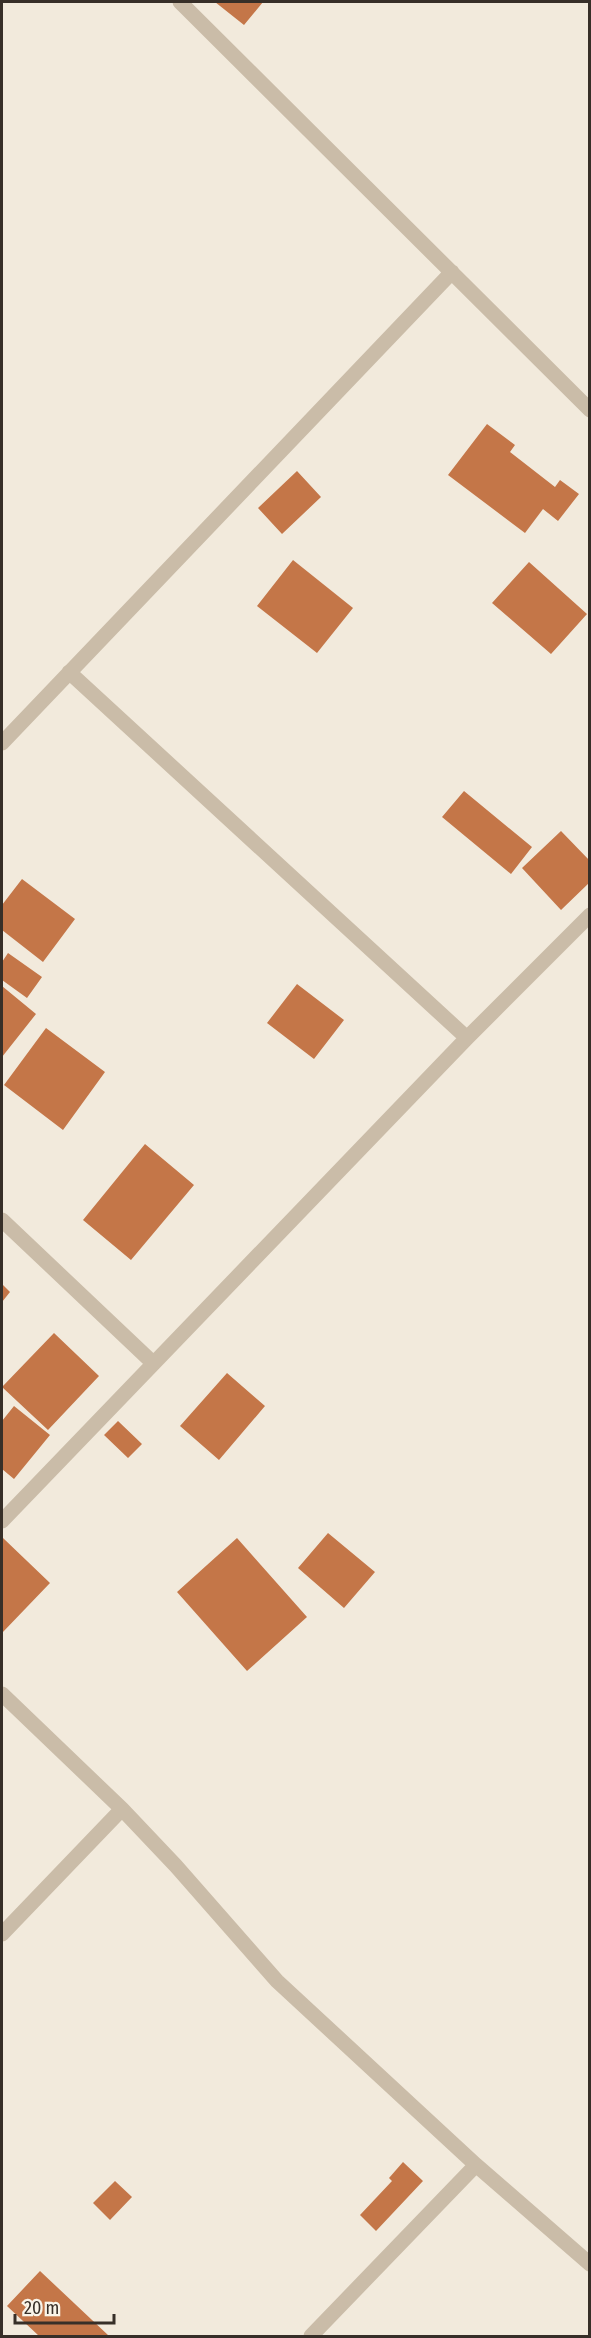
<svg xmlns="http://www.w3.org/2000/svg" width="591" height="2338" viewBox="0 0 591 2338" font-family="'Fira Sans Condensed',sans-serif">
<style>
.building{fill:#c47648}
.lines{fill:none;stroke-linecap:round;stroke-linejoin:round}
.minor{stroke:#cabca8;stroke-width:15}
</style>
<rect width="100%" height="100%" fill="#f2eadc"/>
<path class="building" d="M215,2H263L244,25Z
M487,424L515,445L510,452L555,487L560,480L579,494L558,521L543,509L525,533L448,475Z
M297,471L321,497L282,534L258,508Z
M293,560L353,608L317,653L257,606Z
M529,562L587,614L551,654L492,603Z
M464,791L532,847L511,874L442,817Z
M561,831L590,861V882L561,910L522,868Z
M22,879L75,919L43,962L2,930V905Z
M8,953L42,977L27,998L2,980V962Z
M297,984L344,1020L314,1059L267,1023Z
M2,986L36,1014L2,1057Z
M46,1028L105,1072L63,1130L4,1085Z
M145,1144L194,1185L131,1260L83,1220Z
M2,1284L10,1292L2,1302Z
M54,1333L99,1376L48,1430L2,1387Z
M227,1373L265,1406L219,1460L180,1426Z
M14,1406L50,1435L14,1479L2,1469V1421Z
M118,1421L142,1444L128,1458L104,1435Z
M328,1533L375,1572L344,1608L298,1568Z
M3,1538L50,1583L2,1633V1540Z
M237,1538L307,1617L247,1671L177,1592Z
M403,2162L423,2181L376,2231L360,2215L392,2181L389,2178Z
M115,2181L132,2197L110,2220L93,2203Z
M40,2271L109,2336H39L7,2306Z"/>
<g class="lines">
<path class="minor" d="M180,2L590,410
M69,672L467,1038
M2,743L452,272
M2,1220L153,1363
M2,1521L467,1038L590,915
M2,1694L122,1809L176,1866L277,1981L476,2165L590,2264
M2,1934L122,1809
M311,2336L476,2165"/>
</g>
<rect width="591" height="2338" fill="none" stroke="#372f28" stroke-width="6"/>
<path d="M15 2314v9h99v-9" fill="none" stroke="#372f28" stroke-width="3"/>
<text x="24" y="2314" font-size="18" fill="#372f28" stroke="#f9f4e9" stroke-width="4.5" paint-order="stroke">20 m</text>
</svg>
